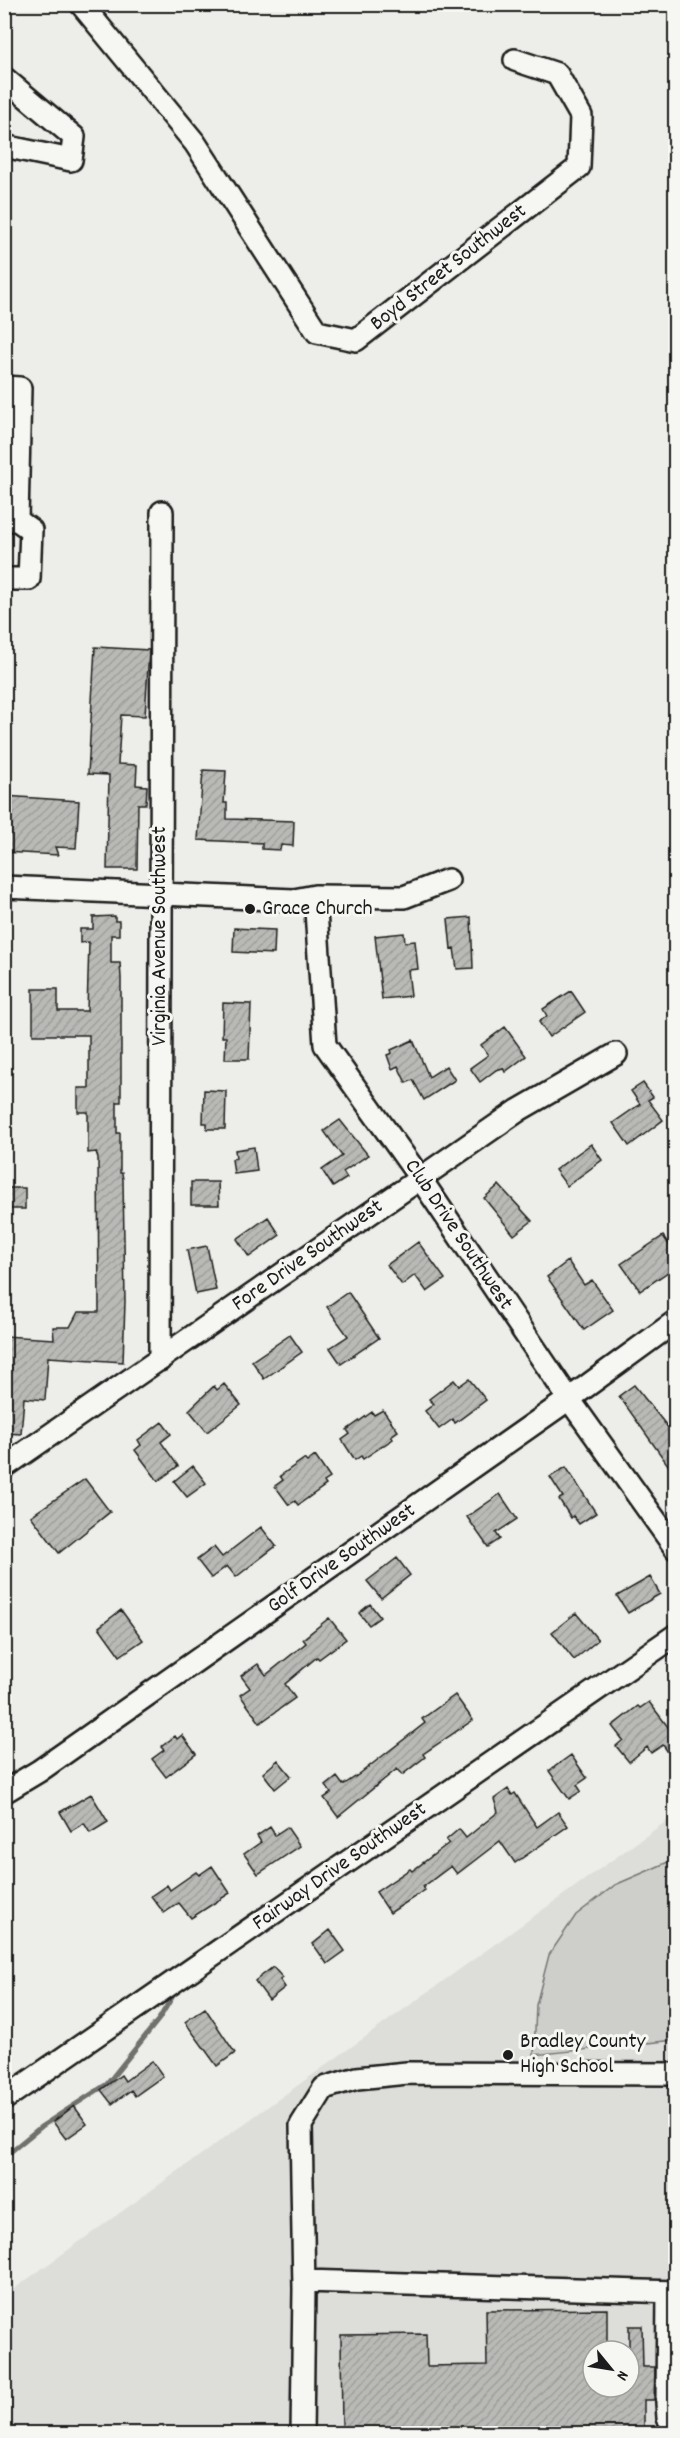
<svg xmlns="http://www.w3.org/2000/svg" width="680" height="2438" viewBox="0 0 680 2438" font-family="Dekko,sans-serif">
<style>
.built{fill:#ddddda;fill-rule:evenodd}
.garden{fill:#cececb;stroke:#757574;stroke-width:1.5}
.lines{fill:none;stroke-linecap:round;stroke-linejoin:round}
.stream{stroke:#6f6f6d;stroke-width:5}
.building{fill:url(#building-hatch);stroke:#1c1c1c;stroke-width:1.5}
.minor-casing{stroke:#1c1c1c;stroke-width:26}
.minor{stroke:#f6f6f2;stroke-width:21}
.poi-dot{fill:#1c1c1c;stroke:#f6f6f2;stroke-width:2}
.labels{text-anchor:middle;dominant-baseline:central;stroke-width:6;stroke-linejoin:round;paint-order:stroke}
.street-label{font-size:22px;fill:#1c1c1c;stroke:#f6f6f2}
.poi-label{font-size:22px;fill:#1c1c1c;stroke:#f6f6f2;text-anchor:start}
</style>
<defs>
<pattern id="building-hatch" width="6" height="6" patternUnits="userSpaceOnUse" patternTransform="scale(1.5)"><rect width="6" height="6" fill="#b9b9b6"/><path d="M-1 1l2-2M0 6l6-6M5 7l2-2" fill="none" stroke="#9e9e9c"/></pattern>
</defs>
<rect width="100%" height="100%" fill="#edede9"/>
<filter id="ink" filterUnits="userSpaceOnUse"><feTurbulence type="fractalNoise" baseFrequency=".0167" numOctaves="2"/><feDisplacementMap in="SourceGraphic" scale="12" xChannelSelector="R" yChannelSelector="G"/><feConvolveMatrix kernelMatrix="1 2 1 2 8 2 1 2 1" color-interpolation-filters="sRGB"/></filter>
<g filter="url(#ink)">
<path class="built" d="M675,1815V2433H5L4,2296ZM593,2351H629V2387H593Z"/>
<path class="garden" d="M675,1859V2040L534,2055L536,2005L549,1955L576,1915L615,1885Z"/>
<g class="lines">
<path class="stream" d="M4,2157L42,2126L107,2084L159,2019L177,1989"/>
</g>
<path class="building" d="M95,647L149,650L145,716L121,715L118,764L137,765L136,785L147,786L146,804H138L137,869H107L109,775L88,774Z
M203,770L226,771L224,803H227V819L294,821L293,846L281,845L280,850L262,849V843L198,840Z
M4,796L79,801L76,848L55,847L58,855L4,852Z
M115,916V921H119V935H111V963H120L121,978V1102H117V1133H120V1173H122L123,1180L125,1302L123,1362L48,1357L45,1400L24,1398L21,1434L4,1433V1336L54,1339L53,1327H70L78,1312H99L98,1158L96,1152L88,1153V1112H78V1088H89V1035H33V989H58V1011H87L89,942L80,943V929H93V917Z
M471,917L473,968L457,969L454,948L451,949L448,919Z
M234,928L275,930L274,954L233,952Z
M404,933L405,942L415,941L418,969L408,970L411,996L382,999L375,936Z
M571,991L585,1012L549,1037L539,1022L547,1016L543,1009Z
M223,1003L251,1004L249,1059H225L226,1037H222Z
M505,1027L526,1056L505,1072L503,1068L496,1070L480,1082L470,1068L488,1055L481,1045Z
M413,1040L429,1077L446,1066L455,1080L424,1100L413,1080L406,1083L398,1066L392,1069L387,1055L392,1053L391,1050Z
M643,1083L653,1097L648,1100L663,1120L629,1146L613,1123L640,1104L631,1091Z
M204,1090L226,1091L225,1129H207V1123H203Z
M340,1120L368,1155L343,1172L347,1178L333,1187L322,1170L342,1156L324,1131Z
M591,1144L602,1160L567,1186L555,1170Z
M254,1147L257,1171L234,1174L232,1159L236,1158L235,1150Z
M191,1182H218L219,1205H191Z
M499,1185L532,1221L514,1235L484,1198Z
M4,1188H25V1209H4Z
M268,1217L280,1235L249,1257L237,1239Z
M663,1236L675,1253V1267L640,1291L621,1264Z
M418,1242L445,1279L427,1292L415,1275L402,1285L387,1265Z
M207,1246L216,1290L196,1294L187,1250Z
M568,1261L584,1285L592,1280L613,1310L584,1330L547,1277Z
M348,1292L379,1338L341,1364L330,1348L348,1336L327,1307Z
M290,1335L302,1352L264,1379L252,1361Z
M469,1379L486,1400L455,1423L453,1419L439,1429L425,1411L434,1404L429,1399L454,1380L459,1386Z
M224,1384L241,1405L207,1432L189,1410L214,1386L217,1390Z
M634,1385L675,1436V1475L619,1396Z
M383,1410L398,1431L391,1436L393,1439L363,1459L361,1456L355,1460L342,1440L350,1434L347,1430L372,1412L374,1415Z
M162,1422L171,1434L161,1442L178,1466L158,1481L135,1450L141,1445L138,1440Z
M315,1456L330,1478L324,1482L326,1485L298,1505L295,1501L289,1505L275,1486L283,1480L280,1476L304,1459L307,1462Z
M193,1466L206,1483L187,1497L174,1481Z
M566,1467L596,1513L579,1524L573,1516L571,1518L559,1499L563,1497L550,1477Z
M85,1479L110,1512L59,1553L31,1516Z
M500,1494L517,1519L496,1533L500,1539L488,1547L467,1517Z
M261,1527L276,1546L236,1577L227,1566L211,1578L197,1560L214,1547L222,1557Z
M397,1558L410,1575L381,1598L367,1581Z
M650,1577L660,1594L628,1613L617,1596Z
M370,1604L380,1617L369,1625L359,1613Z
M121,1610L143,1640L120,1656L99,1627Z
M576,1613L598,1640L574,1660L552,1632Z
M329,1618L346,1639L319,1659L317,1657L285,1684L295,1698L260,1723L240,1695L250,1688L241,1676L258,1664L266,1675L306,1643L303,1639Z
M455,1695L473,1720L423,1754L425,1757L402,1775L397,1769L338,1817L324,1798L331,1793L326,1786L337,1777L343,1785L358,1775L425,1723L422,1719Z
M649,1702L675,1736V1762L663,1745L651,1753L647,1747L629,1762L616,1746L623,1740L612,1726L638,1706L640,1708Z
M182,1735L196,1754L166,1777L152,1759L164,1750L161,1747L175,1736L177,1739Z
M571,1755L587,1778L577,1785L581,1791L569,1799L549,1771Z
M278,1760L291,1776L275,1789L263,1773Z
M508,1789L512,1795L515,1793L537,1827L558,1812L568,1826L515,1863L500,1841L457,1874L451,1866L423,1887L425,1890L390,1913L376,1892L410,1869L412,1871L449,1843L446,1840L459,1829L466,1838L498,1812L494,1799Z
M91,1794L108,1822L90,1833L84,1823L71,1831L60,1812Z
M270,1827L275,1835L287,1827L300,1846L258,1874L244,1854L261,1842L257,1836Z
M212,1866L230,1893L191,1918L179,1903L164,1913L151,1896L167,1885L170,1890L196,1872L199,1875Z
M330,1930L345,1951L327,1964L313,1944Z
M273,1967L283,1978L280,1980L285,1987L269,2000L255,1981Z
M205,2008L235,2053L217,2066L185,2022Z
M152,2061L163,2076L135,2096L131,2090L112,2104L101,2090L121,2075L125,2081Z
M74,2106L87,2124L66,2139L53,2122Z
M607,2309V2351H593V2387H629V2326H642L643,2367H655L654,2400H644V2433H342L341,2335L426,2334L427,2366L487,2365L486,2310Z"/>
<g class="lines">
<defs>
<path id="minor" d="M81,4L195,143L317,332L356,340L579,167L581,116L557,74L515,60
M4,78L74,137L71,160L4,146
M4,387L20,388L17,520H4
M4,579H29L31,530L17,520
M4,887L294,900L315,896L404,897L448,880
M315,896L325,1045L420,1178L569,1399L676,1549
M160,1360L162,512
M4,1467L519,1110L616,1054
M4,1792L39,1771L569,1399L676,1321
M4,2099L676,1635
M304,2281L676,2292
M668,2292L667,2403L668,2418L676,2426
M302,2434L304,2289L301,2125L324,2088L357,2078L407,2073L676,2074"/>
</defs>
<use href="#minor" class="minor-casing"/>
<use href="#minor" class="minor"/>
</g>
</g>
<g class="poi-dot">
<circle cx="250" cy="909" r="6"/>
<circle cx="508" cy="2055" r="6"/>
</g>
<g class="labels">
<g class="street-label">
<text transform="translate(449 268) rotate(-38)">Boyd Street Southwest</text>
<text transform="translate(160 936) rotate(-90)">Virginia Avenue Southwest</text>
<text transform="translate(458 1235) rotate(56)">Club Drive Southwest</text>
<text transform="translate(308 1256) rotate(-35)">Fore Drive Southwest</text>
<text transform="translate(342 1559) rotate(-35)">Golf Drive Southwest</text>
<text transform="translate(340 1867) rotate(-35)">Fairway Drive Southwest</text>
</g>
<g class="poi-label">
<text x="262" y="909">Grace Church</text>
<text x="520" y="2042">Bradley County<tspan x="520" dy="25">High School</tspan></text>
</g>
</g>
<rect width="680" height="2438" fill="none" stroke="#f6f6f2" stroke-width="24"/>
<rect x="12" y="12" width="656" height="2414" fill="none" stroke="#1c1c1c" stroke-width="2" filter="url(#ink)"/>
<g transform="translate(611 2369) rotate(120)"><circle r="28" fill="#f6f6f2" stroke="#9f9f9c" stroke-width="1.5"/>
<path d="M0-4.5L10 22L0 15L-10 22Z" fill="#1c1c1c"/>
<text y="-9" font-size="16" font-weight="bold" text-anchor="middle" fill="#1c1c1c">N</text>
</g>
</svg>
